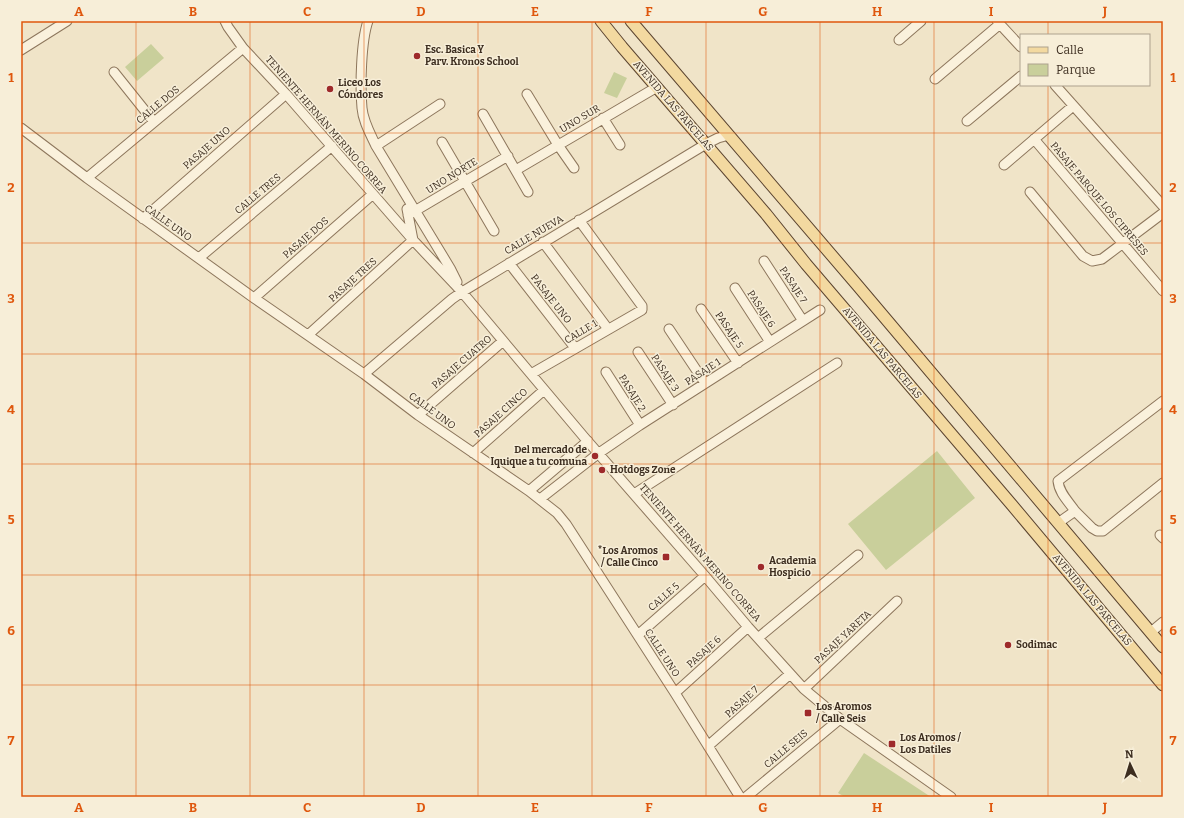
<svg xmlns="http://www.w3.org/2000/svg" width="1184" height="818" viewBox="0 0 1184 818" font-family="Bitter,serif">
<style>
.green{fill:#c9cf9b}
.lines{fill:none;stroke-linecap:round;stroke-linejoin:round}
.minor-casing{stroke:#8d765c;stroke-width:11}
.major-casing{stroke:#5b4430;stroke-width:13}
.minor{stroke:#faf1dc;stroke-width:9}
.major{stroke:#f3d9a0;stroke-width:11}
.grid{fill:none;stroke:#df570d;stroke-width:1;stroke-opacity:0.55}
.poi-dot{fill:#9e2a2b;stroke:#f7eed8;stroke-width:1.5}
.labels{text-anchor:middle;dominant-baseline:central;stroke-width:3;stroke-linejoin:round;paint-order:stroke}
.poi-label{font-size:10px;font-weight:bold;fill:#3d2e20;stroke:#f7eed8;text-anchor:start}
.street-label{font-size:10px;fill:#3d2e20;stroke:#f7eed8}
.neatline{fill:none;stroke:#df570d;stroke-width:1.5}
.grid-label{font-size:13px;text-anchor:middle;font-weight:bold;fill:#df570d}
</style>
<rect width="100%" height="100%" fill="#f0e4c8"/>
<path class="green" d="M151,44L164,58L137,81L125,67Z
M614,72L627,78L617,98L604,93Z
M937,451L975,498L886,570L848,524Z
M864,753L931,797H845L838,793Z"/>
<g class="lines">
<defs>
<path id="minor" d="M225,21L228,27L243,48L286,94L413,240L462,292L584,437L705,576L748,627L804,689L840,719L951,797
M368,21C361,41 360,87 362,108C363,121 370,133 376,146L450,268L457,282
M997,21L1021,47
M899,40L921,21
M21,50L67,21
M114,72L154,122
M935,79L1000,24
M1055,85L1163,206
M527,94L558,145L574,168
M483,114L528,192
M603,118L620,145
M967,121L1021,76
M21,128L87,178L254,298L364,374L418,415L529,491L557,513L566,524L675,693L740,797
M1034,139L1163,291
M442,142L494,231
M376,146L440,104
M1004,165L1073,106
M516,170L657,87
M87,178L243,48
M1030,192L1083,256L1092,261L1102,259L1163,213
M407,209L413,240
M408,215L508,156
M143,219L286,94
M543,242L608,329
M199,258L332,146
M764,261L803,321
M509,263L575,348
M735,288L770,342
M254,298L373,194
M701,309L738,363
M669,329L705,383
M308,335L413,240
M638,352L673,405
M606,372L640,425
M364,374L452,299L462,292L706,144L718,138L729,135
M531,374L642,310V306L579,220
M418,415L503,341
M473,453L544,390
M529,491L588,441
M634,494L837,363
M540,499L599,453L640,425L820,310
M1075,511L1092,528L1097,531H1103L1163,483
M1058,523L1075,511C1069,502 1059,493 1058,481L1163,401
M1160,535L1163,538
M1151,632L1163,622
M638,635L705,576
M758,638L858,555
M804,689L897,601
M675,693L748,627
M708,746L790,674
M746,797L840,719"/>
<path id="major" d="M601,21L622,47L766,214L806,264L1012,505L1163,685
M631,21L858,286L1163,647"/>
</defs>
<use href="#minor" class="minor-casing"/>
<use href="#major" class="major-casing"/>
<use href="#minor" class="minor"/>
<use href="#major" class="major"/>
</g>
<path class="grid" d="M136,21V797M250,21V797M364,21V797M478,21V797M592,21V797M706,21V797M820,21V797M934,21V797M1048,21V35M1048,85V797M21,133H1163M21,243H1163M21,354H1163M21,464H1163M21,575H1163M21,685H1163"/>
<g class="poi-dot">
<circle cx="417" cy="56" r="4"/>
<circle cx="330" cy="89" r="4"/>
<circle cx="595" cy="456" r="4"/>
<circle cx="602" cy="470" r="4"/>
<rect x="662" y="553" width="8" height="8" rx="2"/>
<circle cx="761" cy="567" r="4"/>
<circle cx="1008" cy="645" r="4"/>
<rect x="804" y="709" width="8" height="8" rx="2"/>
<rect x="888" y="740" width="8" height="8" rx="2"/>
</g>
<g class="labels">
<g class="poi-label">
<text x="425" y="50">Esc. Basica Y<tspan x="425" dy="12">Parv. Kronos School</tspan></text>
<text x="338" y="83">Liceo Los<tspan x="338" dy="12">Cóndores</tspan></text>
<text x="587" y="450" text-anchor="end">Del mercado de<tspan x="587" dy="12">Iquique a tu comuna</tspan></text>
<text x="610" y="470">Hotdogs Zone</text>
<text x="658" y="551" text-anchor="end">*Los Aromos<tspan x="658" dy="12">/ Calle Cinco</tspan></text>
<text x="769" y="561">Academia<tspan x="769" dy="12">Hospicio</tspan></text>
<text x="1016" y="645">Sodimac</text>
<text x="816" y="707">Los Aromos<tspan x="816" dy="12">/ Calle Seis</tspan></text>
<text x="900" y="738">Los Aromos /<tspan x="900" dy="12">Los Datiles</tspan></text>
</g>
<g class="street-label">
<text transform="translate(158 105) rotate(-40)">CALLE DOS</text>
<text transform="translate(673 106) rotate(49)">AVENIDA LAS PARCELAS</text>
<text transform="translate(580 119) rotate(-31)">UNO SUR</text>
<text transform="translate(326 125) rotate(49)">TENIENTE HERNÁN MERINO CORREA</text>
<text transform="translate(207 148) rotate(-41)">PASAJE UNO</text>
<text transform="translate(452 176) rotate(-32)">UNO NORTE</text>
<text transform="translate(258 194) rotate(-40)">CALLE TRES</text>
<text transform="translate(1099 199) rotate(50)">PASAJE PARQUE LOS CIPRESES</text>
<text transform="translate(168 223) rotate(35)">CALLE UNO</text>
<text transform="translate(534 235) rotate(-31)">CALLE NUEVA</text>
<text transform="translate(306 238) rotate(-41)">PASAJE DOS</text>
<text transform="translate(353 280) rotate(-42)">PASAJE TRES</text>
<text transform="translate(793 285) rotate(57)">PASAJE 7</text>
<text transform="translate(551 299) rotate(52)">PASAJE UNO</text>
<text transform="translate(761 309) rotate(57)">PASAJE 6</text>
<text transform="translate(729 330) rotate(56)">PASAJE 5</text>
<text transform="translate(581 332) rotate(-31)">CALLE 1</text>
<text transform="translate(882 353) rotate(50)">AVENIDA LAS PARCELAS</text>
<text transform="translate(462 362) rotate(-41)">PASAJE CUATRO</text>
<text transform="translate(703 372) rotate(-33)">PASAJE 1</text>
<text transform="translate(665 373) rotate(57)">PASAJE 3</text>
<text transform="translate(632 393) rotate(58)">PASAJE 2</text>
<text transform="translate(432 411) rotate(36)">CALLE UNO</text>
<text transform="translate(501 413) rotate(-42)">PASAJE CINCO</text>
<text transform="translate(700 553) rotate(49)">TENIENTE HERNÁN MERINO CORREA</text>
<text transform="translate(664 597) rotate(-41)">CALLE 5</text>
<text transform="translate(1092 600) rotate(50)">AVENIDA LAS PARCELAS</text>
<text transform="translate(843 637) rotate(-43)">PASAJE YARETA</text>
<text transform="translate(704 652) rotate(-42)">PASAJE 6</text>
<text transform="translate(662 653) rotate(57)">CALLE UNO</text>
<text transform="translate(742 702) rotate(-42)">PASAJE 7</text>
<text transform="translate(786 749) rotate(-40)">CALLE SEIS</text>
</g>
</g>
<rect width="1184" height="818" fill="none" stroke="#f7eed8" stroke-width="44"/>
<rect x="1020" y="34" width="130" height="52" fill="#f7eed8" stroke="#ada18e"/>
<rect x="1028" y="47" width="20" height="6" fill="#f3d9a0" stroke="#ada18e"/>
<text x="1056" y="54" font-size="12" fill="#3d2e20">Calle</text>
<rect x="1028" y="64" width="20" height="12" fill="#c9cf9b" stroke="#ada18e"/>
<text x="1056" y="74" font-size="12" fill="#3d2e20">Parque</text>
<g transform="translate(1130 764) rotate(356)" stroke="#f7eed8" stroke-width="3" paint-order="stroke">
<path d="M0-3L7 15L0 10L-7 15Z" fill="#3d2e20"/>
<text y="-6" font-size="11" font-weight="bold" text-anchor="middle" fill="#3d2e20">N</text>
</g>
<rect x="22" y="22" width="1140" height="774" class="neatline"/>
<g class="grid-label">
<text x="79" y="16">A</text>
<text x="193" y="16">B</text>
<text x="307" y="16">C</text>
<text x="421" y="16">D</text>
<text x="535" y="16">E</text>
<text x="649" y="16">F</text>
<text x="763" y="16">G</text>
<text x="877" y="16">H</text>
<text x="991" y="16">I</text>
<text x="1105" y="16">J</text>
<text x="11" y="82">1</text>
<text x="1173" y="82">1</text>
<text x="11" y="192">2</text>
<text x="1173" y="192">2</text>
<text x="11" y="303">3</text>
<text x="1173" y="303">3</text>
<text x="11" y="414">4</text>
<text x="1173" y="414">4</text>
<text x="11" y="524">5</text>
<text x="1173" y="524">5</text>
<text x="11" y="635">6</text>
<text x="1173" y="635">6</text>
<text x="11" y="745">7</text>
<text x="1173" y="745">7</text>
<text x="79" y="812">A</text>
<text x="193" y="812">B</text>
<text x="307" y="812">C</text>
<text x="421" y="812">D</text>
<text x="535" y="812">E</text>
<text x="649" y="812">F</text>
<text x="763" y="812">G</text>
<text x="877" y="812">H</text>
<text x="991" y="812">I</text>
<text x="1105" y="812">J</text>
</g>
</svg>
